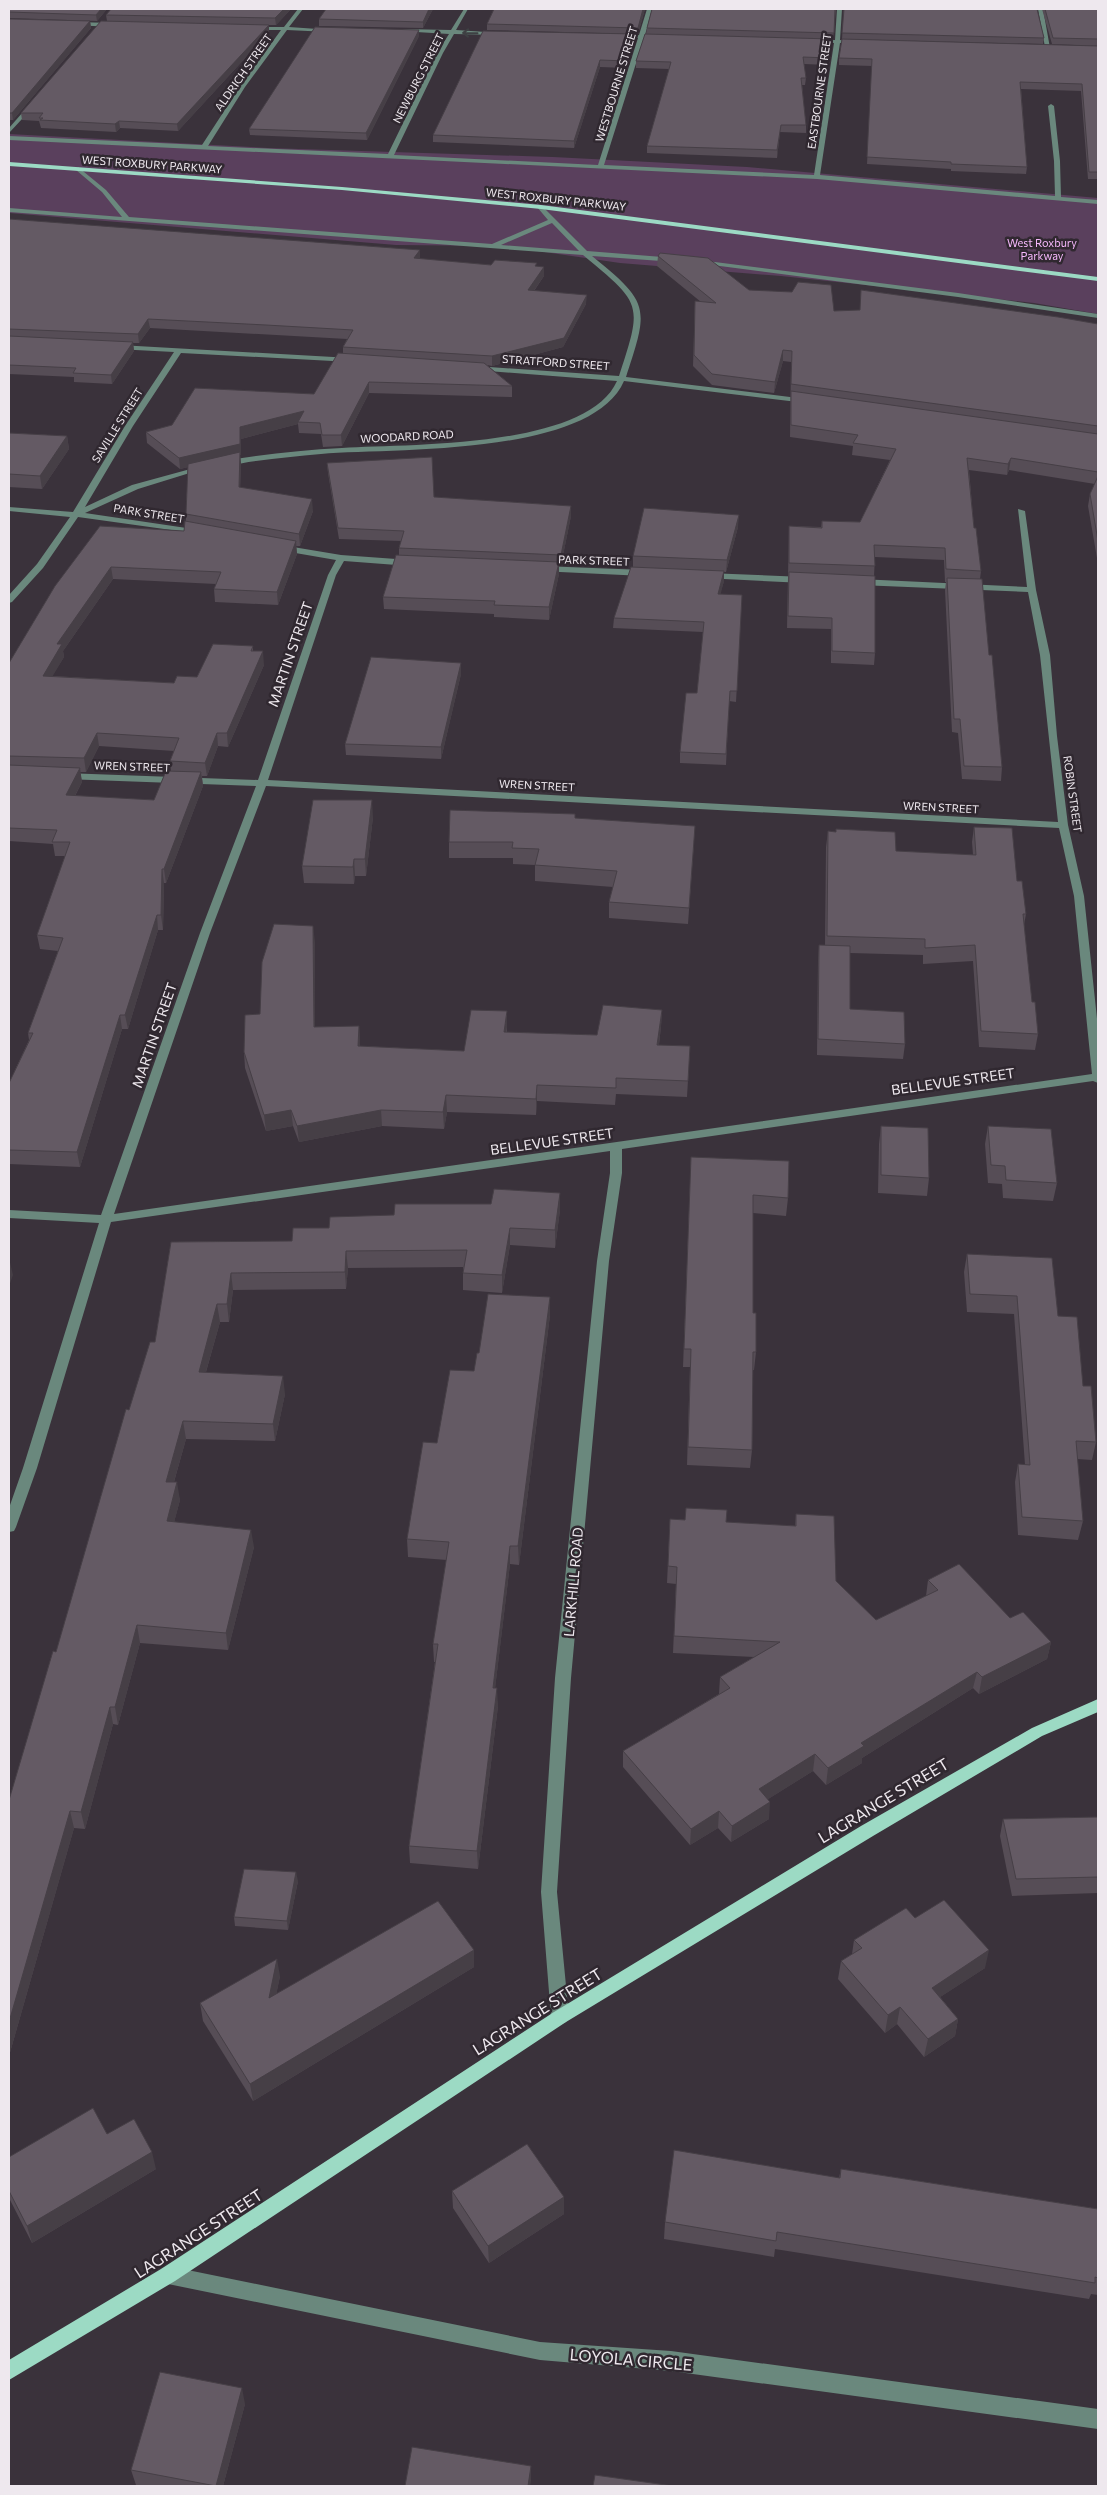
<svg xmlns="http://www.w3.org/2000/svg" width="1107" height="2495" viewBox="0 0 1107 2495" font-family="Commissioner,sans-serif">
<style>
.green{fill:#5a405d}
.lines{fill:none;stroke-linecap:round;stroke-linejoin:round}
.minor{fill:#6a887d;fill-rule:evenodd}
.major{fill:#9cdac4;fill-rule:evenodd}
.wall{fill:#564d56;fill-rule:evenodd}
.shaded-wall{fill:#463f46}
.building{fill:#645a64;stroke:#463f46}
.oneway{stroke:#3e4043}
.labels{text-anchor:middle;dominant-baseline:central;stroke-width:5;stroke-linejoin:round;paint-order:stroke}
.far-street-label{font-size:11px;fill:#eee8ee;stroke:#302830}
.far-park-label{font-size:11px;fill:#f6b8fc;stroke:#302830}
.street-label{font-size:14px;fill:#eee8ee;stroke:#302830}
.near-street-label{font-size:16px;fill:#eee8ee;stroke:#302830}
</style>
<rect width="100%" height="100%" fill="#3a323b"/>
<path class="green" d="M9,134L268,148L553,157L747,167L1098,198V314L1034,303L781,276L620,263L503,246L396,245L9,213Z"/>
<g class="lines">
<path class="minor" d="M298,9H303L289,27L332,30L329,32L287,30L245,87L208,146L388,154L437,53L449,34L400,31L403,29L451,30L464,9H468L456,30L501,33L498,35L454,34L443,53L394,155L598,165L638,38L615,36L639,35L647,9H652L645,35L664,37L644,38L604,165L814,175L834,43L813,41L835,40L837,9H842L840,40L861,42L840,43L820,175L1055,196L1054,161L1048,106L1051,104L1054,106L1060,161L1061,197L1098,200V204L817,179L9,140V136L202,145L241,85L281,30H254L252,27H284Z
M1038,9H1043L1050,48L1045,47Z
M74,22L114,23L117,25L114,27L72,25Z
M30,104L35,105L9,133V128Z
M78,167L106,190L129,217L492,244L548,220L537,207L542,206L587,251L675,258L678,260L675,262L592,256C650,303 649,307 626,377L806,399L810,401L806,403L624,381C591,457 393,448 321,454C299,456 277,458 256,461C245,462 233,466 222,465L221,463L225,461C264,454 303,450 342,448C407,444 587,449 617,381L475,370L471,368L475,366L619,376C643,303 642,304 583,255L9,212V208L122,217L102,192L76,170ZM552,223L579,251L501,245Z
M699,260L958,293L1098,314V318L958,297L697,263L696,262Z
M119,345L351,358L355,360L351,362L181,353L133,426L85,507L132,485L205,465L209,467L138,489L85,513L200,530L204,532L200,534L78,517L43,568L12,602L9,603V595L37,564L70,517L9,511V507L73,512L125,426L174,352L116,349V345Z
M1018,509L1025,511L1036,590L1050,655L1057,736L1068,825L1084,896L1098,1028V1083L1093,1081L622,1149V1173L609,1261L571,1678L557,1892L569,2017L566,2022L560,2025L554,2022L551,2017L541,1892L555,1678L597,1261L610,1173V1151L111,1222L37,1468L16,1527L14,1531L9,1532V1508L23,1468L99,1223L9,1218V1210L101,1215L200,933L256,786L64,779L59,776L64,773L258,780L328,575L336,560L278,550V546L281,545L341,555L410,560L414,563L410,566L344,561L336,575L268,780L1058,822L1040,655L1028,592L859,585L855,582L859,579L1027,587ZM266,786L1059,828L1074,896L1092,1074L114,1214L210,933Z
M542,566L644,570L648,573L644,576L539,571V567Z
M707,573L804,577L808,580L804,583L704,578L703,576Z
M168,2266L540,2342L671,2351L1098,2409V2429L671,2371L540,2360L168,2284L161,2281L159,2275L161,2269Z"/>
<path class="major" d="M9,162L342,187L541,205L1098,277V281L541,209L342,190L9,166Z
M1098,1699V1712L1042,1736L873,1836L566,2022L175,2281L9,2380V2360L161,2269L554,2012L861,1826L1032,1728Z"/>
</g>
<path class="wall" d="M9,9H107L97,21L9,18Z
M291,9L276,25H269V32L178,131L120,128L116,132L41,128L39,121L22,120L21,113L107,21L106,15Z
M433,9L423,28L319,26V19Z
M645,9L638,34L487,30V24Z
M652,9H836L833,39H832L829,65L804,64L806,78L805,85H802L806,125V133L780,132L777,158L647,153V146L669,69L636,68V61L646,34L647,28Z
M844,9H1037L1044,38L1043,44L842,39Z
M1042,9H1098V46L1052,44Z
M9,19L90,21L91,28L13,120H9Z
M636,34L635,41L627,68L600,67L574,148L433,142V135Z
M419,36L367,140L250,135L249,129Z
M1098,46V179H1088L1081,91L1021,89L1027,167L1026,174L951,171V169L867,164L872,66L839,65V58Z
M9,219L420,259L491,265L537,267L544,276L534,291L586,304L563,347L492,366L487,365L512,386V397L369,393L342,446L323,447L321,434L299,433L298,424L241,439V455H240L241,464L240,487L313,511L300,546H296L297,554L278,605L215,602L214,589L216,584L113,579L63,651L64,657L52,676L174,683L197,677L253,646V651L264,665L228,747L218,746L207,776H202L203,786L166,883H164L163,930H158L128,1029H122L80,1167L9,1164V1083L29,1040L28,1033L58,951L40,949L37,935L65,856H55L53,844L9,841V663L55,586L184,531L186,521V514L188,467L180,469L147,443L146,432L314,394L343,353V347L347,339L150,328L139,343H133L134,351L112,384L74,382V377L9,374ZM99,746L174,751L170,761L171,771L154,800L75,796L82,782L80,772H86Z
M658,256L749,290L834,311L860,310L861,290L1098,324V564L1088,506L1090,494L1095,484L1009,470L1007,475L969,470L974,528L981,571L980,579L1002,767L1001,781L962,779L958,733L952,732L945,590L946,582H945L944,560L875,557L874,576L875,653L874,665L831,663V629L787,628L789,526L821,527L822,521L860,522L890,460L852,455L853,446L790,437L791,362L783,361L774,393L712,385L693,366L695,301L701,302L657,266Z
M9,433L67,436L69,449L42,489L9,487Z
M327,463L434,497L571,516L561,565H559V574L549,620L494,617V614L384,609L383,597L399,555V548L401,541L339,539L328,473Z
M738,527L726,572H724V581L720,594L742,595L736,702L729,701L726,765L680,763V752L697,693L703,632L613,628L614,618L633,567V556Z
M461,663V674L441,759L346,755L345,744Z
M575,814V818L694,842L688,924L609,918V902L613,887L535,881V865L513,864V858H449V842Z
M373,817L366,876H355L354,884L304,883L302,866Z
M974,827L1017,881L1026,914L1024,925L1032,1002L1038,1034L1035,1050L979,1047L973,961L923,964V955L850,953V1009L905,1044L903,1059L817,1055L818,960L819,945H825L826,847L828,831L896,851L973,855L972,842Z
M315,942V1027L359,1026L360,1046L464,1051L507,1011V1032L597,1035L662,1010L661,1026L659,1045L690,1046L687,1097L616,1094L615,1105L537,1101L536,1115L447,1112L444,1129L382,1126L299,1142L293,1126L266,1131L245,1068L244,1052L260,1014Z
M881,1126L929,1178L927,1196L878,1193L879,1144Z
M988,1126L1057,1183L1053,1201L1003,1198L1002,1184L988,1183L985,1144Z
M691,1157L788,1198L786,1216L753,1213V1313L756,1352L754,1370H753L752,1450L750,1468L687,1465L690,1367H683Z
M560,1210L555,1248L510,1245L502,1293L463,1290V1267L348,1268L346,1289L233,1290L229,1322H220L206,1372L285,1394L275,1441L186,1439L174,1482L180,1500L174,1522L254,1547L228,1650L140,1643L118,1725L113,1724L85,1829L74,1828L9,2056V1800L56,1652L129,1410L155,1342L171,1242L292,1241L329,1228L394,1215Z
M967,1254L1058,1316L1083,1386L1096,1442L1092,1460L1077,1459L1083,1521L1078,1540L1018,1535L1015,1482L1018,1464L1025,1465L1014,1314L967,1312L964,1272Z
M550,1297V1315L519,1565L510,1564L495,1688L498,1706L478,1869L410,1863L409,1846L435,1662H434L433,1644L447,1560L408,1557L407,1539L437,1443L474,1371L479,1353Z
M796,1514L836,1581L876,1620L926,1596L928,1580L1010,1618L1051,1642L1047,1659L979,1694L973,1688L862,1758V1763L826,1785L813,1771L768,1799L769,1819L731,1842L718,1828L690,1845L623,1767V1751L719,1694L720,1677L754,1657L673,1653L676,1584L667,1583L670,1519L795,1526Z
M1098,1817V1893L1012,1896L1000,1836L1003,1819Z
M298,1881L288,1930L235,1926L234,1917Z
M915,1918L985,1968L940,1997L958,2019L955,2036L924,2057L897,2024L885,2033L838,1979L841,1961L852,1954L854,1940Z
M474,1950V1967L253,2101L203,2021L200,2003L280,1976L276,1995Z
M107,2134L156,2169L32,2243L9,2198V2157Z
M841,2169L1098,2209V2295L1091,2294L1089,2299L775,2249L774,2257L664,2239L665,2222L839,2178Z
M452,2191L564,2214L489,2263L453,2208Z
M245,2404L223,2486H140L136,2485L131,2470Z"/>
<path class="shaded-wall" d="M101,9H107L97,21L96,15Z
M284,9H291L276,25L275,18Z
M429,9H433L423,28V22Z
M643,9H645L638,34V28Z
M90,21L91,28L13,120L12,113Z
M269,25V32L178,131L177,124Z
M419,30V36L367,140L366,133Z
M636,34L635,41L627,68V61Z
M600,60V67L574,148V141Z
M119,121L120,128L116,132L115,124Z
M781,125L780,132L777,158V150Z
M420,250V259L414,258Z
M544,267V276L528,299V290Z
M587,295L586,304L563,347L492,366V356Z
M148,319L150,328L139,343L138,334Z
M133,342L134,351L112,384L111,375Z
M783,350V361L774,393L775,382Z
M369,382V393L342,446L341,435Z
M304,411L298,422V424L241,439V455H240L241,464L240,499L239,487L240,455L180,469L179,458L240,427Z
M67,436L69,449L42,489L40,476Z
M1011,458L1009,470L1007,475L1008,464Z
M312,499L313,511L300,546L299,534Z
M571,506V516L561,565V555Z
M739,515L738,527L726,572L727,560Z
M296,541L297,554L278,605L277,592Z
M559,562V574L549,620V607Z
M111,567L113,579L63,651L64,657L45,689L43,676L57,644Z
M724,571V581L718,604V594Z
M263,651L264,665L228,747L227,733Z
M461,663V674L441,759V747Z
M97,733L99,746L86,772L84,758Z
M217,733L218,746L207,776L205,763Z
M80,768L82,782L68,809L66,795Z
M201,772L203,786L166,883L164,869Z
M372,800L373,817L366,876L365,859Z
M354,859L355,876L354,884L353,867Z
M162,869L164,883L163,930L161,915Z
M157,915L158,930L128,1029L125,1015Z
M313,926L315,942V1043L314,1027Z
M662,1010L661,1026L657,1061V1045Z
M507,1011V1027L504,1048V1032Z
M120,1015L122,1029L80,1167L77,1152Z
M359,1026L360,1042L359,1062L358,1046Z
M537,1085V1101L536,1115V1099Z
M446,1095L447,1112L444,1129L443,1112Z
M291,1110L293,1126L266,1131L264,1115Z
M381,1110L382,1126L299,1142L297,1126Z
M560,1193V1210L555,1248V1230Z
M510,1228V1245L502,1293V1275Z
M346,1251L348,1268L346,1289L345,1272Z
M9,1258L13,1275L9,1286Z
M231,1273L233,1290L229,1322L227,1304Z
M550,1297V1315L519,1565L518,1546Z
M217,1304L220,1322L201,1389L199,1372Z
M283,1376L285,1394L275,1441L273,1424Z
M183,1421L186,1439L169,1499L166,1482Z
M177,1482L180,1500L170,1538L167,1521Z
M251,1530L254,1547L228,1650L226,1633Z
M510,1546V1564L493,1706V1688Z
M137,1625L140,1643L118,1725L115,1707Z
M1051,1642L1047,1659L979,1694L982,1677Z
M977,1672L973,1688L862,1758V1763L826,1785L828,1768L861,1743Z
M497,1688L498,1706L478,1869L477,1851Z
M110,1707L113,1724L85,1829L81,1812Z
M815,1754L813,1771L757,1806L759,1789Z
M770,1802L769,1819L731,1842L732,1826Z
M70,1811L74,1828L9,2056V2022Z
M719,1811L718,1828L690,1845L691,1829Z
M296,1872L298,1881L288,1930L287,1921Z
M474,1950V1967L253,2101L250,2084Z
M989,1950L985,1968L928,2005L932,1988Z
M277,1959L280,1976L272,2016L269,1998Z
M900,2007L897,2024L885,2033L888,2015Z
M958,2019L955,2036L924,2057L928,2039Z
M152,2152L156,2169L32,2243L27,2226Z
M564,2197V2214L489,2263L488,2246Z
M242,2388L245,2404L223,2486H216Z
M531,2466V2481L530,2486H528Z"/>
<path class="building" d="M9,9H101L96,15L9,12Z
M111,9H284L275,18L106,15Z
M326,9H429L423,22L319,19Z
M494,9H643L638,28L487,24Z
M652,9H835L834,33L647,28Z
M844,9H1037L1044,38L842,33Z
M1045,9H1098V39L1053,38Z
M9,19L90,21L12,113H9Z
M101,21L269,25L177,124L119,121L115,124L40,120L43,118H39L43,113H21Z
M315,27L419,30L366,133L249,129Z
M483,31L636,34L627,61L600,60L574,141L433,135Z
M645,34L832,39L829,58L803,57L806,78H801L806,125H781L777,150L647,146L671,62L636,61Z
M842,39L1098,46V172H1089L1082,84L1020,82L1027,167L951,164V162L867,157L872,59L839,58Z
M9,219L420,250L414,258L491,265L495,260L537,263L535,266L544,267L528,290L587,295L564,338L492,356L343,347L353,330L266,325L148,319L138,334L9,329Z
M660,253L708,258L749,290L792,292L798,282L831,285L834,311L860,310L861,290L1058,317L1098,324V426L791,384L792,351L783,350L775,382L712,374L694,355L695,301L716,303L658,256Z
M9,336L133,342L111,375L73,373L76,368L9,365Z
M338,353L484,363L512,386L369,382L341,435H322L320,423L298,422L304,411L240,427V444L179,458L146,432L172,425L195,388L314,394Z
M791,391L1098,434V472L1011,458L1008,464L967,458L974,528H976L981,571L946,569L945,548L874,545L875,566L789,563V526L822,528V521L860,522L896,449L853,443L858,435L791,425Z
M9,433L67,436L40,476L9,474Z
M240,452L239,487L312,499L299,534L186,514L188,464Z
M432,457L434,497L571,506L561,555L399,548L404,531L338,528L327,463Z
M1098,476V541L1090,494Z
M644,508L739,515L727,560L633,556Z
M185,521L296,541L277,592L214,589L221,572L111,567L57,644H62L43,676L174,683L177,676L197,677L213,644L253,646L251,651H263L227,733H217L205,763L170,761L179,738L97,733L84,758L9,756V663L55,586L100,526L184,531Z
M396,555L559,562L549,607L494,605L495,601L383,597Z
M631,567L724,571L718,594L742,595L737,691H730L726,754L680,752L686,693H697L704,622L614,618Z
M789,572L875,576V653L832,651V618L788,616Z
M947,578L982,579L989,655H992L1002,767L964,766L960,719H954Z
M371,657L461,663L441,747L345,744Z
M9,765L80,768L66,795L154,800L166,771L201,772L164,869H162L161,915H157L125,1015H120L77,1152L9,1150V1083L33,1033H28L63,938L37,935L70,842H52L57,830L9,828Z
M313,800H372L365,859H354L353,867L302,866Z
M450,810L575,814V818L695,826L689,908L609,902L617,871L535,865L539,849L512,848L513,842H449Z
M974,827L1012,828L1017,881H1022L1026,914H1023L1032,1002H1035L1038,1034L981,1031L975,945L925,948V939L827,936L828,831L836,832V829L895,832L896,851L976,855Z
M274,924L313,926L314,1027L359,1026L358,1046L464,1051L471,1010L507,1011L504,1032L597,1035L603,1005L662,1010L657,1045L690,1046L688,1081L616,1078V1088L537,1085L536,1099L446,1095L443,1112L381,1110L297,1126L291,1110L264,1115L244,1052L245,1015L260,1014L262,962Z
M819,945L850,946V1009L904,1012L905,1044L818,1039Z
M881,1126L928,1128L929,1178L881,1175Z
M988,1126L1051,1129L1057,1183L1006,1180L1005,1166L991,1165Z
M691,1157L789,1161L788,1198L753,1195V1313H756V1352H753L752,1450L688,1447L691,1349H684Z
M494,1189L560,1193L555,1230L510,1228L502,1275L463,1273L467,1250L346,1251L345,1272L231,1273L227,1304H217L199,1372L283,1376L273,1424L183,1421L166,1482H177L167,1521L251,1530L226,1633L137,1625L115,1707H110L81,1812L70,1811L9,2022V1800L53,1651L56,1652L126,1409L129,1410L150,1342H155L171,1242L292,1241L293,1228H329L330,1217L394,1215L395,1204H491Z
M967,1254L1052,1258L1058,1316L1077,1317L1083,1386H1091L1096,1442L1076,1441L1083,1521L1022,1517L1018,1464L1030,1465L1017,1296L970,1294Z
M488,1294L550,1297L518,1546H510L493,1688H497L477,1851L409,1846L438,1644H433L449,1542L407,1539L423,1442L437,1443L450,1370L474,1371L477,1353H479Z
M686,1508L727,1510L726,1522L796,1526V1514L834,1516L836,1581L876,1620L938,1590L928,1580L959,1564L1010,1618L1023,1612L1051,1642L982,1677L977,1672L861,1743L864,1746L828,1768L815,1754L759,1789L770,1802L732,1826L719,1811L691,1829L623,1751L730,1688L720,1677L780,1642L674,1636L677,1567L668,1566L670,1519L685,1520Z
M1098,1817V1877L1016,1879L1003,1819Z
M244,1869L296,1872L287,1921L234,1917Z
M944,1900L989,1950L932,1988L958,2019L928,2039L900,2007L888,2015L841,1961L862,1948L854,1940L906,1908L915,1918Z
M438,1901L474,1950L250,2084L200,2003L277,1959L269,1998Z
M93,2108L107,2134L134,2119L152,2152L27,2226L9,2191V2157Z
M527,2144L564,2197L488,2246L452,2191Z
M674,2150L840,2178L841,2169L1098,2209V2278L1095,2277V2283L777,2232L776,2241L665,2222Z
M160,2372L242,2388L216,2486L131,2470Z
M412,2447L531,2466L528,2486H405Z
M595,2475L673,2486H593Z"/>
<defs><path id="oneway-shaft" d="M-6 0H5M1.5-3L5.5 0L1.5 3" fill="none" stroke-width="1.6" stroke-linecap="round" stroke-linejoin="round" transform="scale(1.25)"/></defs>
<use class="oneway" href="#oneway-shaft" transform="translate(470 33) rotate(-179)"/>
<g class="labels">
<g class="far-street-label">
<text transform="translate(243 72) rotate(-55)">ALDRICH STREET</text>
<text transform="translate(418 78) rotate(-63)">NEWBURG STREET</text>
<text transform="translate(616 84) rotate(-73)">WESTBOURNE STREET</text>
<text transform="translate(819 91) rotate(-82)">EASTBOURNE STREET</text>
<text transform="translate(152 164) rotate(4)">WEST ROXBURY PARKWAY</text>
<text transform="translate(556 199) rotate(6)">WEST ROXBURY PARKWAY</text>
<text transform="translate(556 362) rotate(4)">STRATFORD STREET</text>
<text transform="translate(117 425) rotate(-58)">SAVILLE STREET</text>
<text transform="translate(407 436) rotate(-3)">WOODARD ROAD</text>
<text transform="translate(149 513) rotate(9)">PARK STREET</text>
<text transform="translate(594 560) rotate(2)">PARK STREET</text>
<text transform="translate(132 766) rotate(2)">WREN STREET</text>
<text transform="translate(537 785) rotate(3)">WREN STREET</text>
<text transform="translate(1073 794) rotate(82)">ROBIN STREET</text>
<text transform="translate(941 807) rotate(3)">WREN STREET</text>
</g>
<g class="far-park-label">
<text x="1042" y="242">West Roxbury<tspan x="1042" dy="13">Parkway</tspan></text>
</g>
<g class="street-label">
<text transform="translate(290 654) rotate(-71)">MARTIN STREET</text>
<text transform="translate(154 1035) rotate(-71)">MARTIN STREET</text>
<text transform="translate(953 1081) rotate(-8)">BELLEVUE STREET</text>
<text transform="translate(552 1141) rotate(-8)">BELLEVUE STREET</text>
<text transform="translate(573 1582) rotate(-85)">LARKHILL ROAD</text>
</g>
<g class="near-street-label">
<text transform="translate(883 1800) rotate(-31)">LAGRANGE STREET</text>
<text transform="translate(537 2011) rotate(-32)">LAGRANGE STREET</text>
<text transform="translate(198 2233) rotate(-33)">LAGRANGE STREET</text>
<text transform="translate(631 2359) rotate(5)">LOYOLA CIRCLE</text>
</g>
</g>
<rect width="1107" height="2495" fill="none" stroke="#eee8ee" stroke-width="20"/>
</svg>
